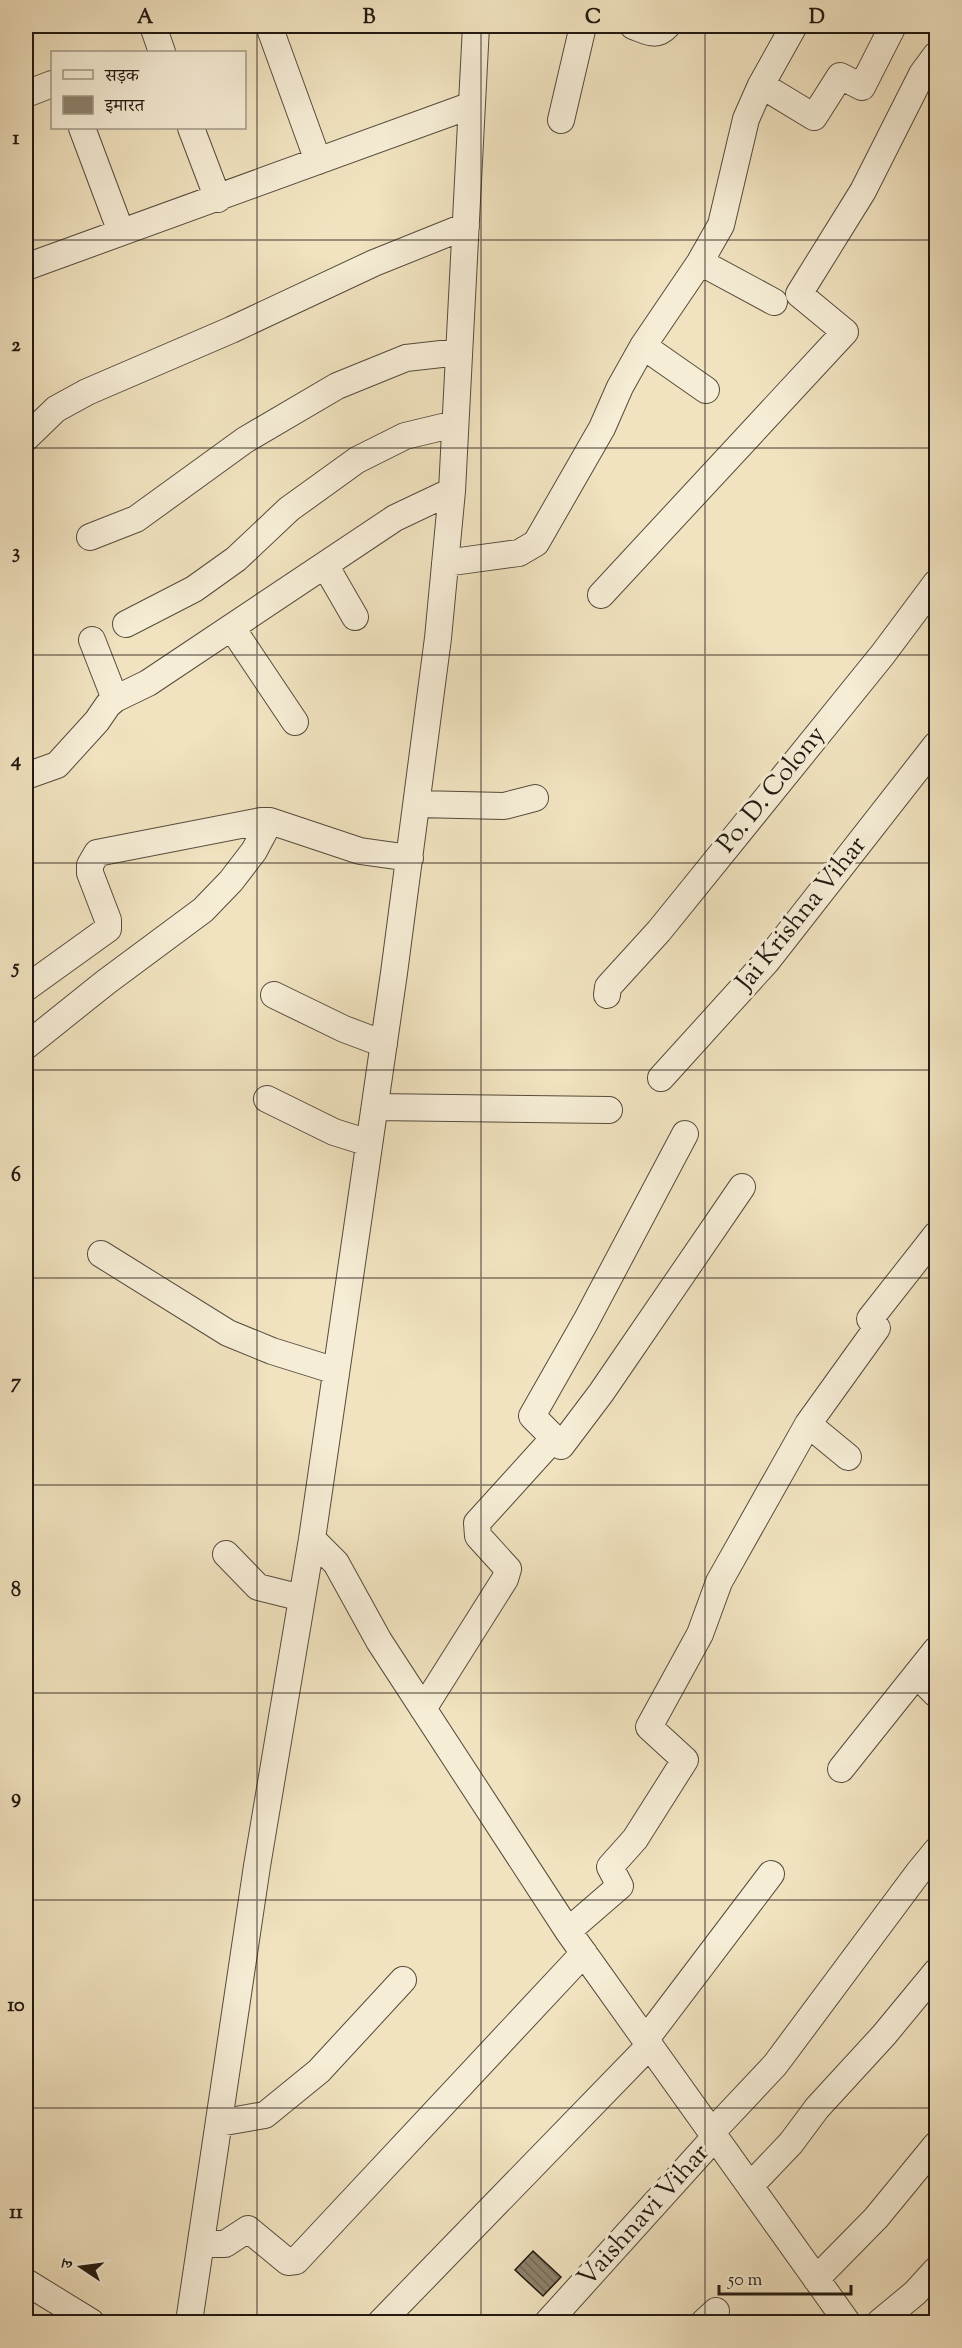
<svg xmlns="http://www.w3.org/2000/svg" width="962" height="2348" viewBox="0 0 962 2348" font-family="'Sorts Mill Goudy','Noto Serif Devanagari',serif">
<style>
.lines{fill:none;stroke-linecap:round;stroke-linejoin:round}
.stream{stroke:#736856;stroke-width:5}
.building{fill:url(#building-back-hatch);stroke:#211810;stroke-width:1.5}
.minor-casing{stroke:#554b3c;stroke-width:28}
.minor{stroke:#f6edd6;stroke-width:26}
.grid{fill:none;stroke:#211810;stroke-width:1.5;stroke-opacity:0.55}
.labels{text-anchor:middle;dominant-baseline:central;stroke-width:6;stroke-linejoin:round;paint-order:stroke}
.street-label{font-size:26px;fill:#211810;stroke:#f6edd6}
.neatline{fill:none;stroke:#211810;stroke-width:2}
.grid-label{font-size:20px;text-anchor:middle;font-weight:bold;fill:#211810}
</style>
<defs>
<pattern id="building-back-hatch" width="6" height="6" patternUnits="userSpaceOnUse" patternTransform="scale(1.5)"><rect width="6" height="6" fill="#8d826c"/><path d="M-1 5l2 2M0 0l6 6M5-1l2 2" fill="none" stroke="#736957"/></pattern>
</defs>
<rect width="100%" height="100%" fill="#f1e3c0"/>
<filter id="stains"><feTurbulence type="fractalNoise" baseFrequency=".00333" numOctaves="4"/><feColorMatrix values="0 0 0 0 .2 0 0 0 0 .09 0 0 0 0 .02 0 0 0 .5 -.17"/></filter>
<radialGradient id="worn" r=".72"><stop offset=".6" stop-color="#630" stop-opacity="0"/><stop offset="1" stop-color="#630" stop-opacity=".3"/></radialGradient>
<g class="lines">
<path class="stream" d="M26,1332V1355"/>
</g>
<path class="building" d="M533,2251L561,2277L543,2296L515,2270Z"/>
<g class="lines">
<defs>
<path id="minor" d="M153,26L162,52
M269,26L318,161
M633,26C647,31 656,38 667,26
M761,85L814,117L840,76L862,87L893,26
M26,94L52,84
M561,120L583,26
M82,128L121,232
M191,128L218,199
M700,262L774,302
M26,267L472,105
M643,346L706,390
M26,438L56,409L87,392L231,330L374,263L466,226
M90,537L136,519L245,440L337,386L406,358L459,352
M445,563L519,553L536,543L602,428L620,387L643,346L700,262L721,225L746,119L761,85L794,26
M325,565L355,617
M601,595L845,332L799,294L863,191L922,74L936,55
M126,624L194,589L236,559L289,509L357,460L405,436L455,424
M232,628L295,722
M92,640L115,699
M26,776L57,765L97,721L108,705L115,699L148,683L395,518L452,491
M417,804L504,806L535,798
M26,988L108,929V920L90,873V865L97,853L261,821H270L360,851L410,858
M274,995L344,1029L384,1044
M607,995L608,987L659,931L883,654L936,583
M26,1046L106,982L203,910L231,881L254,851L270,821
M661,1078L767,961L936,745
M267,1099L334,1132L369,1143
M375,1107L609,1110
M101,1254L228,1333L272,1351L336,1371
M808,1424L848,1457
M554,1438L532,1416L586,1321L685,1134
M312,1539L336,1563L379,1641L568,1931L847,2322
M226,1554L258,1587L302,1598
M917,1675L936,1694
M423,1709L505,1579L508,1569L478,1536L477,1523L554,1438L561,1446L601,1393L742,1187
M841,1769L936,1650
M568,1931L620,1886L610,1867L635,1839L685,1760L649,1727L700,1634L719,1582L808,1424L877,1328L870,1319L936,1235
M646,2039L771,1874
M219,2123L265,2115L319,2071L403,1980
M712,2132L775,2065L918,1873L936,1851
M750,2186L791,2143L817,2108L884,2035L936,1972
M201,2244H225L248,2229L288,2262L296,2261L584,1953
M816,2279L876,2218L936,2145
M26,2282L91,2322
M189,2322L257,1866L312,1539L394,973L438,638L452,491L476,26
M381,2322L650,2045
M548,2322L715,2137
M704,2322L716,2311
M880,2322L915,2293L936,2270"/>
</defs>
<use href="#minor" class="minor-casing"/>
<use href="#minor" class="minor"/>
</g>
<path class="grid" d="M257,26V2322M481,26V2322M705,26V2322M26,240H936M26,448H936M26,655H936M26,863H936M26,1070H936M26,1278H936M26,1485H936M26,1693H936M26,1900H936M26,2108H936"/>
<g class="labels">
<g class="street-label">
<text transform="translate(772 790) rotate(-51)">Po. D. Colony</text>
<text transform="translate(802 914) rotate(-51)">Jai Krishna Vihar</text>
<text transform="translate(644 2216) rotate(-48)">Vaishnavi Vihar</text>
</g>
</g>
<rect width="962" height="2348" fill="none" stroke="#f1e3c0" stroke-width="66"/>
<rect x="51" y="51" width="195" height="78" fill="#f6edd6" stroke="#a19887" stroke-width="1.5"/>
<rect x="63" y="70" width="30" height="9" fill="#f6edd6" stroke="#a19887" stroke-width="1.5"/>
<text x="105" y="81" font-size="18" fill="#211810">सड़क</text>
<rect x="63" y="96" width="30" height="18" fill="#8d826c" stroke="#a19887" stroke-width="1.5"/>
<text x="105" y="111" font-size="18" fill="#211810">इमारत</text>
<g transform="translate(81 2267) rotate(283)" stroke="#f6edd6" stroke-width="4.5" paint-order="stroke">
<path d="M0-4.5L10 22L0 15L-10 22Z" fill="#211810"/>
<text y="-9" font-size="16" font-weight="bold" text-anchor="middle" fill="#211810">उ</text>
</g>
<path d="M719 2285v9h132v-9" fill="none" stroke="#211810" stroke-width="3"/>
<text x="728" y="2285" font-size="18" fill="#211810" stroke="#f6edd6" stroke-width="4.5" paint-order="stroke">50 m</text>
<rect x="33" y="33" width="896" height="2282" class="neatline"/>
<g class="grid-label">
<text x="145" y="23">A</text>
<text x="369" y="23">B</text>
<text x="593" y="23">C</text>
<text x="817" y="23">D</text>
<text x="16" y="144">1</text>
<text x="16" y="351">2</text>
<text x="16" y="558">3</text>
<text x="16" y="766">4</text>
<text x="16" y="973">5</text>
<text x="16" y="1181">6</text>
<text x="16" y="1388">7</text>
<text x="16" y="1596">8</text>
<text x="16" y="1803">9</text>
<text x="16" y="2011">10</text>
<text x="16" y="2218">11</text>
</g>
<rect width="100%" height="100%" filter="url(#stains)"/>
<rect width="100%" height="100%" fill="url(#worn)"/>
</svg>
